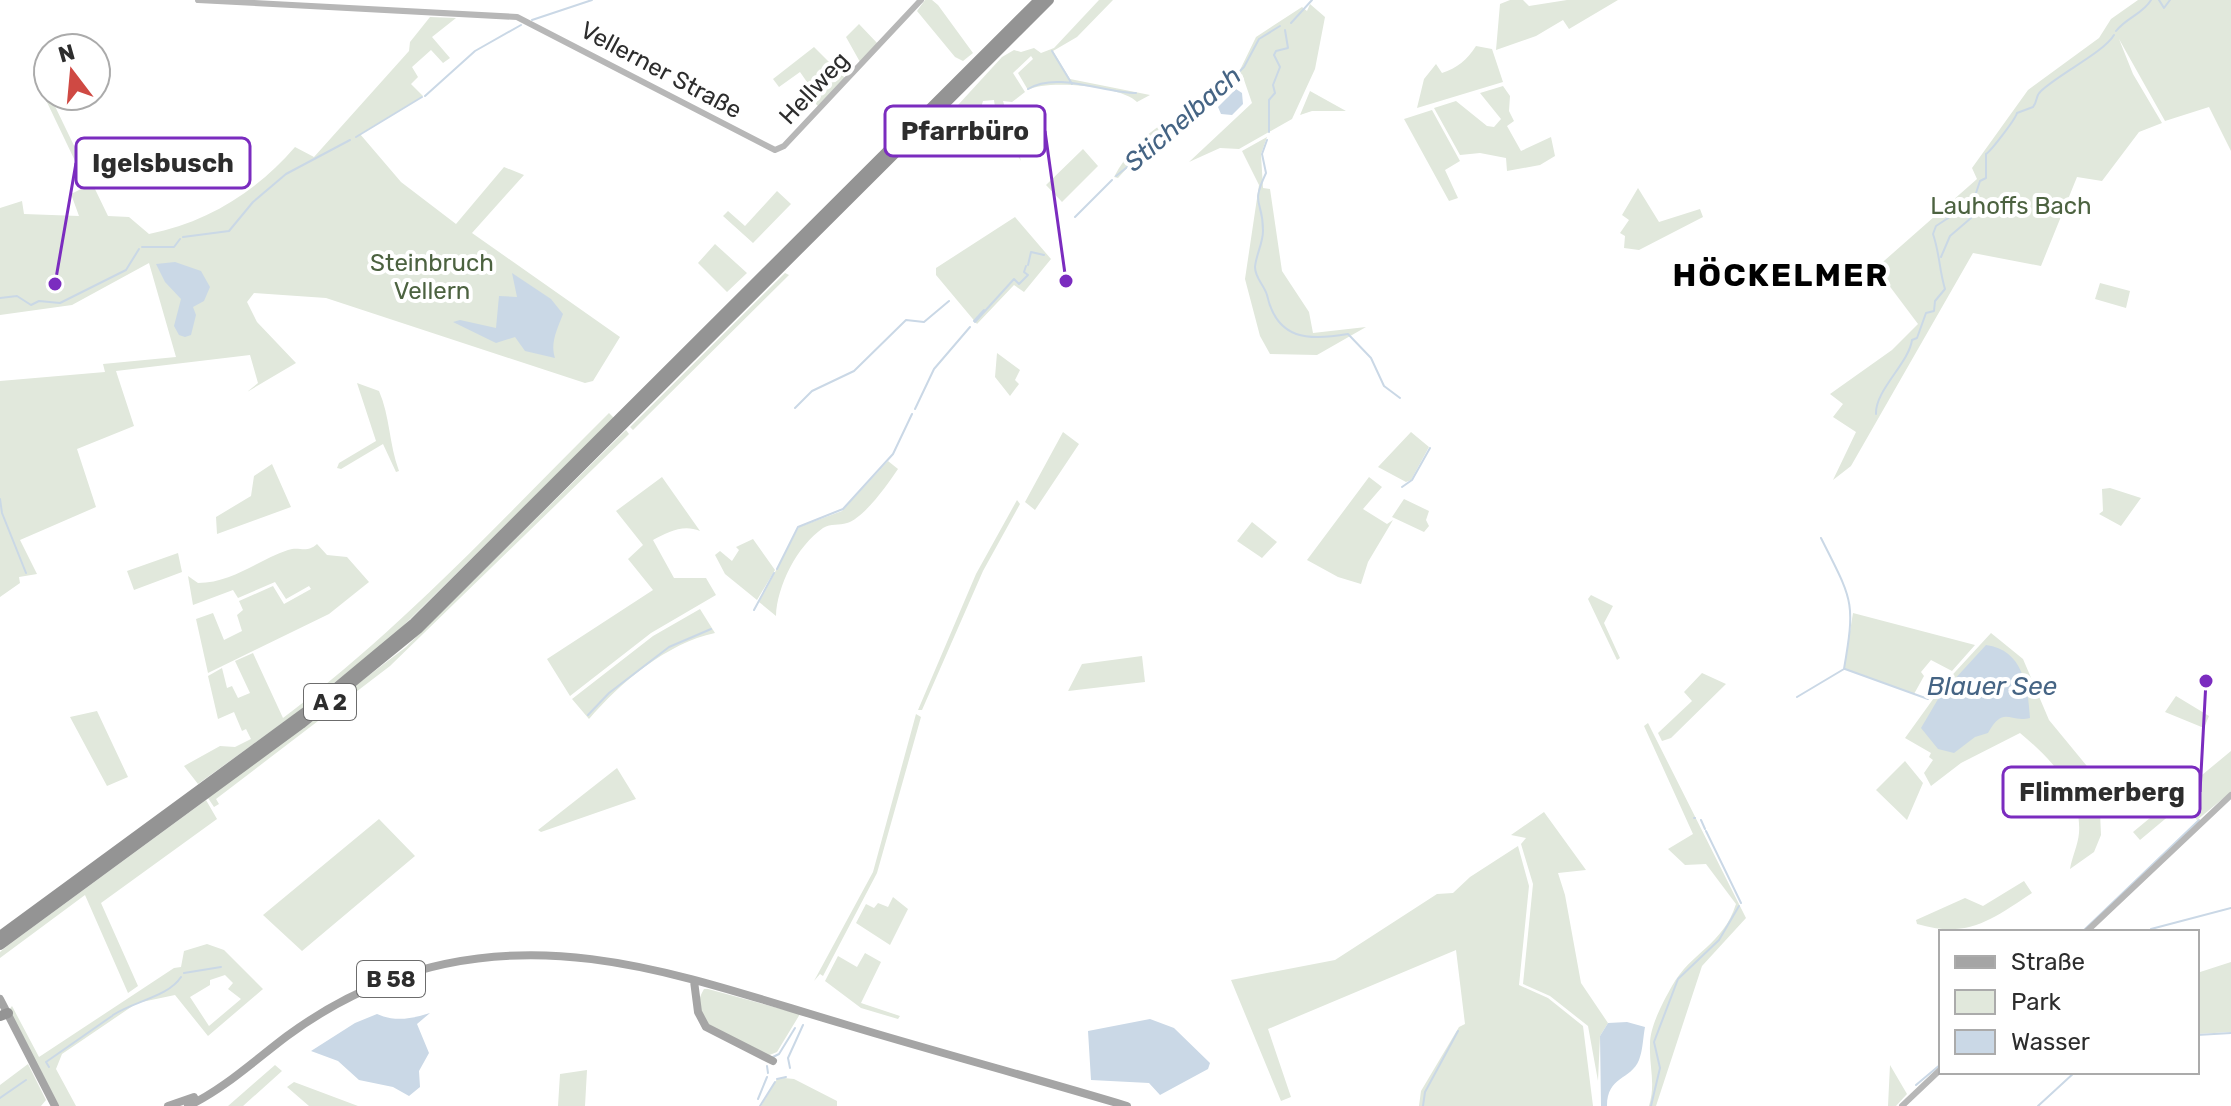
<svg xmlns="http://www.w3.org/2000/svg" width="2231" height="1106" viewBox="0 0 2231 1106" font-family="Rubik,sans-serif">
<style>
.green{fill:#e1e8dc;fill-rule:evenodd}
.water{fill:#cad8e6}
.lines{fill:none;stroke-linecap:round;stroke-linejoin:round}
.stream{stroke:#cad8e6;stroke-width:2}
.secondary{stroke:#b7b7b7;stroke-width:6}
.primary{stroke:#a5a5a5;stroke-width:8}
.motorway{stroke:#949494;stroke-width:10}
.labels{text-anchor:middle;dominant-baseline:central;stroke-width:8;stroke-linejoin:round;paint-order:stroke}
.shield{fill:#fff;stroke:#6c6c6c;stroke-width:2}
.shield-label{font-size:22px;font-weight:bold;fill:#2d2d2d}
.street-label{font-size:24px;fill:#2d2d2d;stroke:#fff}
.park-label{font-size:24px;fill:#4c6240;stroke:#fff}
.water-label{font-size:26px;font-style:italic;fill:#456484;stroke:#fff}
.district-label{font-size:32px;font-weight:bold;letter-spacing:2px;fill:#000;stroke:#fff}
.leader{fill:none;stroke:#7b2cbf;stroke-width:3}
.callout-dot{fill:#7b2cbf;stroke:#fff;stroke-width:3}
.callout{fill:#fff;stroke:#7b2cbf;stroke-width:3}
.callout-label{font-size:26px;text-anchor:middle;font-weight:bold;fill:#2d2d2d}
</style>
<rect width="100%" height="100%" fill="#fff"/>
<path class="green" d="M925,0H932L938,5L973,53L963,61L955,57L917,11Z
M1099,0H1113L1077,37L1053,51L1070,79L1150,95L1137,102C1123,86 1046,79 1028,90L1018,73L1033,59L1031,56L1013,73L1025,92L1012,102L1003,101L1021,161L997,122L994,100L983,101L979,114L967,112L958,105L1002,57L1014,50L1021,52L1034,48L1041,53L1054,48Z
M1510,0H1523L1529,6L1567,0H1618L1569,29L1563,20L1536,36L1496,50L1500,4Z
M2138,0H2231V151L2209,107L2165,121L2119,39L2133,74L2162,123L2139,132L2102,181L2077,177L2041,266L1973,253L1851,466L1833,480L1856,432L1833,417L1843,404L1830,394L1892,350L1918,324L1876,268L1977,179L1972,168L2028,90L2099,38L2111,19Z
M1310,4L1325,17L1315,69L1292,119L1239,149L1220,148L1189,162L1252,103L1242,74L1196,115L1183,117L1170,129L1175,136L1136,169L1127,168L1118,178L1114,177C1127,153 1142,137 1165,122L1168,126L1201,107L1239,72L1256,37L1302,7L1307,11Z
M430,17L456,18L432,37L450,58L443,63L431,50L412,67L418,77L411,84L423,96L360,134L401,182L456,224L504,167L524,175L472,233L620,337L593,381L585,383L326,298L254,293L247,302L257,322L296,363L247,392L258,383L250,355L116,371L134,426L77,449L96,507L20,540L37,574L19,577L20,583L0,597V381L105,372L103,364L176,357L149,263L72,305L0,315V208L22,201L24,214L79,216L71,194L87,186L44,96H55L51,98L108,216L129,217L149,234C208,222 256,192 295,147L314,157L409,51L410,42Z
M859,24L878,44L860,62L846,37Z
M1476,46L1492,49L1503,82L1417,108L1424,79L1436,64L1442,73C1457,68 1467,60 1476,46Z
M814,47L845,78L819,107L809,97L814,92L800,72L779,87L773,79Z
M1503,86L1510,96L1509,111L1514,121L1507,126L1521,151L1551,137L1555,156L1540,165L1507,171L1506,158L1480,153L1460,155L1434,108L1456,101L1487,126L1494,127L1501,119L1480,93Z
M1310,91L1346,111H1312L1300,115Z
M1432,110L1460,161L1445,170L1458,198L1449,201L1404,119Z
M1267,137L1261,154L1263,188L1270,189L1282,271L1309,312L1313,333L1366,327L1317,355L1270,354L1260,336L1245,279L1259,185L1242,151Z
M1083,149L1098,166L1062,202L1046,185Z
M1638,188L1659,222L1700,209L1703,217L1639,250L1624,248L1625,236L1620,233L1629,220L1622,215Z
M777,191L791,204L753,243L723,216L728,211L745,226Z
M1015,217L1051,259L1024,292L1014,285L977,324L936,275V268Z
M715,244L747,273L727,292L698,263Z
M785,273L789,275L633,430L630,427Z
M2100,283L2130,291L2126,308L2095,299Z
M997,353L1020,370L1015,380L1019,384L1010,396L995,377Z
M357,383L379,391C390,416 389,444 399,471L396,472L383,444L341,469L337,468L339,463L376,441Z
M609,413L614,418L397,632L302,709L198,784L184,766L220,746L235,747L251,739L246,729L242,731L234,712L218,719L208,676L222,668L227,688L232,686L238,698L250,693L235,661L253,653L283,718C404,627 503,518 609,413Z
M626,430L629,434L390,666L216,799L219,804L214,807L208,798L406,647Z
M1063,432L1079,444L1035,510L1025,502Z
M1411,432L1429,447L1411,480L1406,482L1378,467Z
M888,461L898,469C888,484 864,518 847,523C839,526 831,523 823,528C797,546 777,586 776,616L759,602L799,527L842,511Z
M272,464L291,507L217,534L216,517L251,496L254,476Z
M662,477L700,531C683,524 668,532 653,540L674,578H706L716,595L651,633L570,696L547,659L653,590L628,559L643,545L616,511Z
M1369,477L1382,487L1363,509L1387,524L1393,520L1368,562L1361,584L1338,577L1307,560Z
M2110,488L2141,498L2121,526L2099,514L2103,511L2102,489Z
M1404,499L1429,511L1426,520L1429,526L1424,532L1392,517Z
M1017,500L1020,504L983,571L922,710H918L976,574Z
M1252,522L1277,542L1262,558L1237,541Z
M753,539L775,570L757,600L725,574L715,555L720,551L732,561L739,550L736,547Z
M317,544L327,555L347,557L369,582L329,614L208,673L196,619L213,613L224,640L242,631L237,615L243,610L239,601L273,586L284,604L311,589L309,586L286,599L275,582L238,598L233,590L193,605L188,576L198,583C232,583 258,560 288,550C300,546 306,554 317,544Z
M178,553L182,572L134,590L127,571Z
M1591,595L1613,606L1604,623L1620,658L1617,660L1588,599Z
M700,609L715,633C667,643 620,683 589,719L572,699L653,636Z
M1853,613L1975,645L1952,671L1931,660L1921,672L1924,676L1914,694L1844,669Z
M1991,633L2023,659L2049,720L2091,771L2099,790L2101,835L2094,852L2070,869C2072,857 2078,845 2079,833C2082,790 2050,758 2020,733L1961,763L1931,786L1924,773L1933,760L1929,757L1931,753L1905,738L1944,684Z
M1142,656L1145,682L1068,691L1082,664Z
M1702,673L1726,684L1671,738L1662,741L1658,733L1692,701L1684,692Z
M2176,696L2209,716L2204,728L2165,712Z
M97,711L128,777L107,786L70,717Z
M916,714L921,717L877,873L823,976L820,974L814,981L873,872Z
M1648,723L1746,918L1702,966L1656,1106H1649C1656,1083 1649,1067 1650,1044C1650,1026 1663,1002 1672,986C1691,952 1723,945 1736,904L1706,864L1685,865L1668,849L1693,834L1644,726Z
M2231,751V792L2197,820L2183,804L2140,840L2133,832Z
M1905,761L1923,783L1907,820L1876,790Z
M617,768L636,799L541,832L538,830Z
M206,800L217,819L101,903L138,986L128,993L85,895L0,958V952L7,946Z
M1544,812L1586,870L1558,873L1565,895L1581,983L1608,1023L1600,1036L1598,1081L1588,1026L1550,996L1523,984L1533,884L1521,844L1526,838L1511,835Z
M379,819L415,856L302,951L263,915Z
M1518,846L1529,886L1519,985L1548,998L1583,1026L1593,1106H1419L1421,1091L1459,1027L1465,1024L1456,950L1268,1029L1291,1097L1281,1101L1231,980L1335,960L1437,894L1453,893L1470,877Z
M2024,881L2032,893C1991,920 1968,939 1917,924L1916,920L1965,898L1983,906Z
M893,897L908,909L890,945L856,923L866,904L874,908L878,903L888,907Z
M207,944L224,950L263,989L208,1036L175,995L137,1003L62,1054L56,1069L76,1106H59L9,1010L12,1006L39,1057L174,968L181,967L184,951ZM225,975L233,983L228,989L241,999L209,1026L190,997L210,985V980Z
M865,953L881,962L861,1003L900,1016L898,1019L861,1008L825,981L838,956L857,967Z
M2231,962V1032L2197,1034V973Z
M704,989H708L800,1014L777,1052L767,1056C743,1044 681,1026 704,989Z
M28,1064L46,1100L41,1106H0V1085Z
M275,1065L282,1071L243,1106H228Z
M1890,1065L1907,1094L1896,1106H1888Z
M587,1070L585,1106H558L560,1074Z
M784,1078L794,1079L837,1101V1106H761L777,1079Z
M294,1082L358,1106H309L287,1087Z"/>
<path class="water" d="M1236,89L1242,93L1243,104L1232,115L1221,114L1218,107Z
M175,262L201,271L210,287L204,301L193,307L196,315L191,335L185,337L179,335L174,326L181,299L165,282L156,264Z
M512,273L551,299L563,314C557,330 550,343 555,358L525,351L515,337L496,343L453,322L460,320L496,328L499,296L517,297Z
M1986,645C2023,650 2028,686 2030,718C2008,723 2004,705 1988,733L1975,737L1954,753L1938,749L1921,728L1941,694Z
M430,1013L417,1024L429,1053L419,1071L420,1087L409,1096L393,1087L359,1080L338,1061L311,1051L355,1023L377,1014C395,1022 411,1019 430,1013Z
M1150,1019L1174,1028L1210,1063L1208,1069L1160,1095L1149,1083L1091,1080L1088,1031Z
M1627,1022L1645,1027C1643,1037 1643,1050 1639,1060C1631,1080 1607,1076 1607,1106H1601L1600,1036L1608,1023Z"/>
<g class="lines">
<path class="stream" d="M2159,0L2164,8L2170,0
M532,20L592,0
M1291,23L1312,0
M2116,31C2127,17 2143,14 2151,0
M1052,51L1072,84
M1028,89C1057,71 1104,93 1136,93
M425,96L475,51L521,25
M1269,132V100L1275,93L1273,85L1280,67L1274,55L1276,51L1288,48L1285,30
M356,137L422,97
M1267,140L1262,154L1266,173C1250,207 1263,198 1263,231C1263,243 1256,255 1255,267C1255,278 1264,285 1267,295C1277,340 1308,341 1348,334L1371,358L1384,386L1400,398
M1116,176L1165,137L1176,120L1202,107L1217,94L1244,67L1259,39L1280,26
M1075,217L1112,180
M183,237L229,231L253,202L286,174L350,140
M142,247H174L180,239
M1941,257L1950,236L1971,218L1968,205
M1028,265L1031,252L1044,255
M0,298L17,296L31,305L39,301L60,303L126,270L139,249
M974,321L984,310
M975,322L1014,279L1019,284L1028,275L1024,272L1026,266
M795,408L812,391L854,371L906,320L924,322L949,301
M915,409L934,369L970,327
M1876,414C1875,390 1909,363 1912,340L1917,338L1926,313L1934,311L1935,301L1945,289C1939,269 1940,255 1933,234L1936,226L1968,205L1975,196L1980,181L1986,178V154C1990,152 2015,120 2017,113L2033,107C2038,101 2035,96 2041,91C2060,73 2103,53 2114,35
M1402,487L1412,480L1430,448
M0,499L2,513L26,573
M777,569L798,527L843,509L893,454L912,414
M754,610L774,573
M1845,669L1928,699
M1797,697L1844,669C1856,600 1852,600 1821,538
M588,715L609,693L669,647L711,629
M1694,818H1695
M1701,820L1705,829
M1706,831L1741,903
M2151,929L2231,908
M2082,932L2199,820
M184,973L221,967
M113,1015C134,1001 168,997 181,977
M2197,1035L2231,1033
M773,1057L779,1054L795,1028
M767,1066L768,1073
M49,1067L46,1062L112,1016
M790,1068L788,1058L803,1025
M777,1079L786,1077
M1916,1085L1941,1064
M0,1098L26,1080
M758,1099L767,1077
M760,1106L775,1082
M1423,1106L1425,1092L1458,1031
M1651,1106L1660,1068L1654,1042L1678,979L1719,940L1739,906
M2038,1106L2075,1072"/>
<path class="secondary" d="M198,0L517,17L775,150L784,146L921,0
M2086,932L2231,795
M1902,1106L1941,1069"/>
<path class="primary" d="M694,981L698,1012L706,1027L773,1061
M0,999L55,1106
M168,1106L194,1097
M188,1106C224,1089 255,1060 287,1036C317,1014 352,994 387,981C547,920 693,980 847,1025C940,1053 1034,1078 1127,1106"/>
<path class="motorway" d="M0,936L319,702L414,623L1039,0
M0,945L301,724L419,628L1049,0
M0,1016L8,1013"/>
</g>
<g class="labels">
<g class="shield">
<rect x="304" y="684" width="52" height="36" rx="6"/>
<rect x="357" y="961" width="68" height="36" rx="6"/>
</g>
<g class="shield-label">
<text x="330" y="702">A 2</text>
<text x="391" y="979">B 58</text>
</g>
<g class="street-label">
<text transform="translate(661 70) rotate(28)">Vellerner Straße</text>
<text transform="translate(814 88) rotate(-47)">Hellweg</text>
</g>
<g class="park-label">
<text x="2011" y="206">Lauhoffs Bach</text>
<text x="432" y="263">Steinbruch<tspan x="432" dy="28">Vellern</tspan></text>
</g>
<g class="water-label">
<text transform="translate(1183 119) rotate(-41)">Stichelbach</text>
<text x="1992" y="686">Blauer See</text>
</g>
<g class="district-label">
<text x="1781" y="275">HÖCKELMER</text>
</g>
</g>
<path class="leader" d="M1066 281L1045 131M55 284L76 163M2206 681L2200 792"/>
<g class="callout-dot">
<circle cx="1066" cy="281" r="8"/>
<circle cx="55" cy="284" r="8"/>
<circle cx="2206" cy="681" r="8"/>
</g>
<g class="callout">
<rect x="885" y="106" width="160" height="50" rx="8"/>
<rect x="76" y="138" width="174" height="50" rx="8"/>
<rect x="2003" y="767" width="197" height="50" rx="8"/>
</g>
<g class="callout-label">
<text x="965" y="140">Pfarrbüro</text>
<text x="163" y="172">Igelsbusch</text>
<text x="2102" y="801">Flimmerberg</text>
</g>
<rect x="1939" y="930" width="260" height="144" fill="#ffffff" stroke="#ababab" stroke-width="2"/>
<rect x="1955" y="956" width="40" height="12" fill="#a5a5a5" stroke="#ababab" stroke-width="2"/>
<text x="2011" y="970" font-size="24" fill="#2d2d2d">Straße</text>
<rect x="1955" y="990" width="40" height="24" fill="#e1e8dc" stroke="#ababab" stroke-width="2"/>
<text x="2011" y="1010" font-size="24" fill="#2d2d2d">Park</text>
<rect x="1955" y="1030" width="40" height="24" fill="#cad8e6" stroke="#ababab" stroke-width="2"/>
<text x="2011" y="1050" font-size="24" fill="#2d2d2d">Wasser</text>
<g transform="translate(72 72) rotate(344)"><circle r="38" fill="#ffffff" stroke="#ababab" stroke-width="2"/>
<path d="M0-6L14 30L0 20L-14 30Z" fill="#cf4943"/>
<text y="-12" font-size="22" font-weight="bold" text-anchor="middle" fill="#2d2d2d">N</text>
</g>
</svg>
